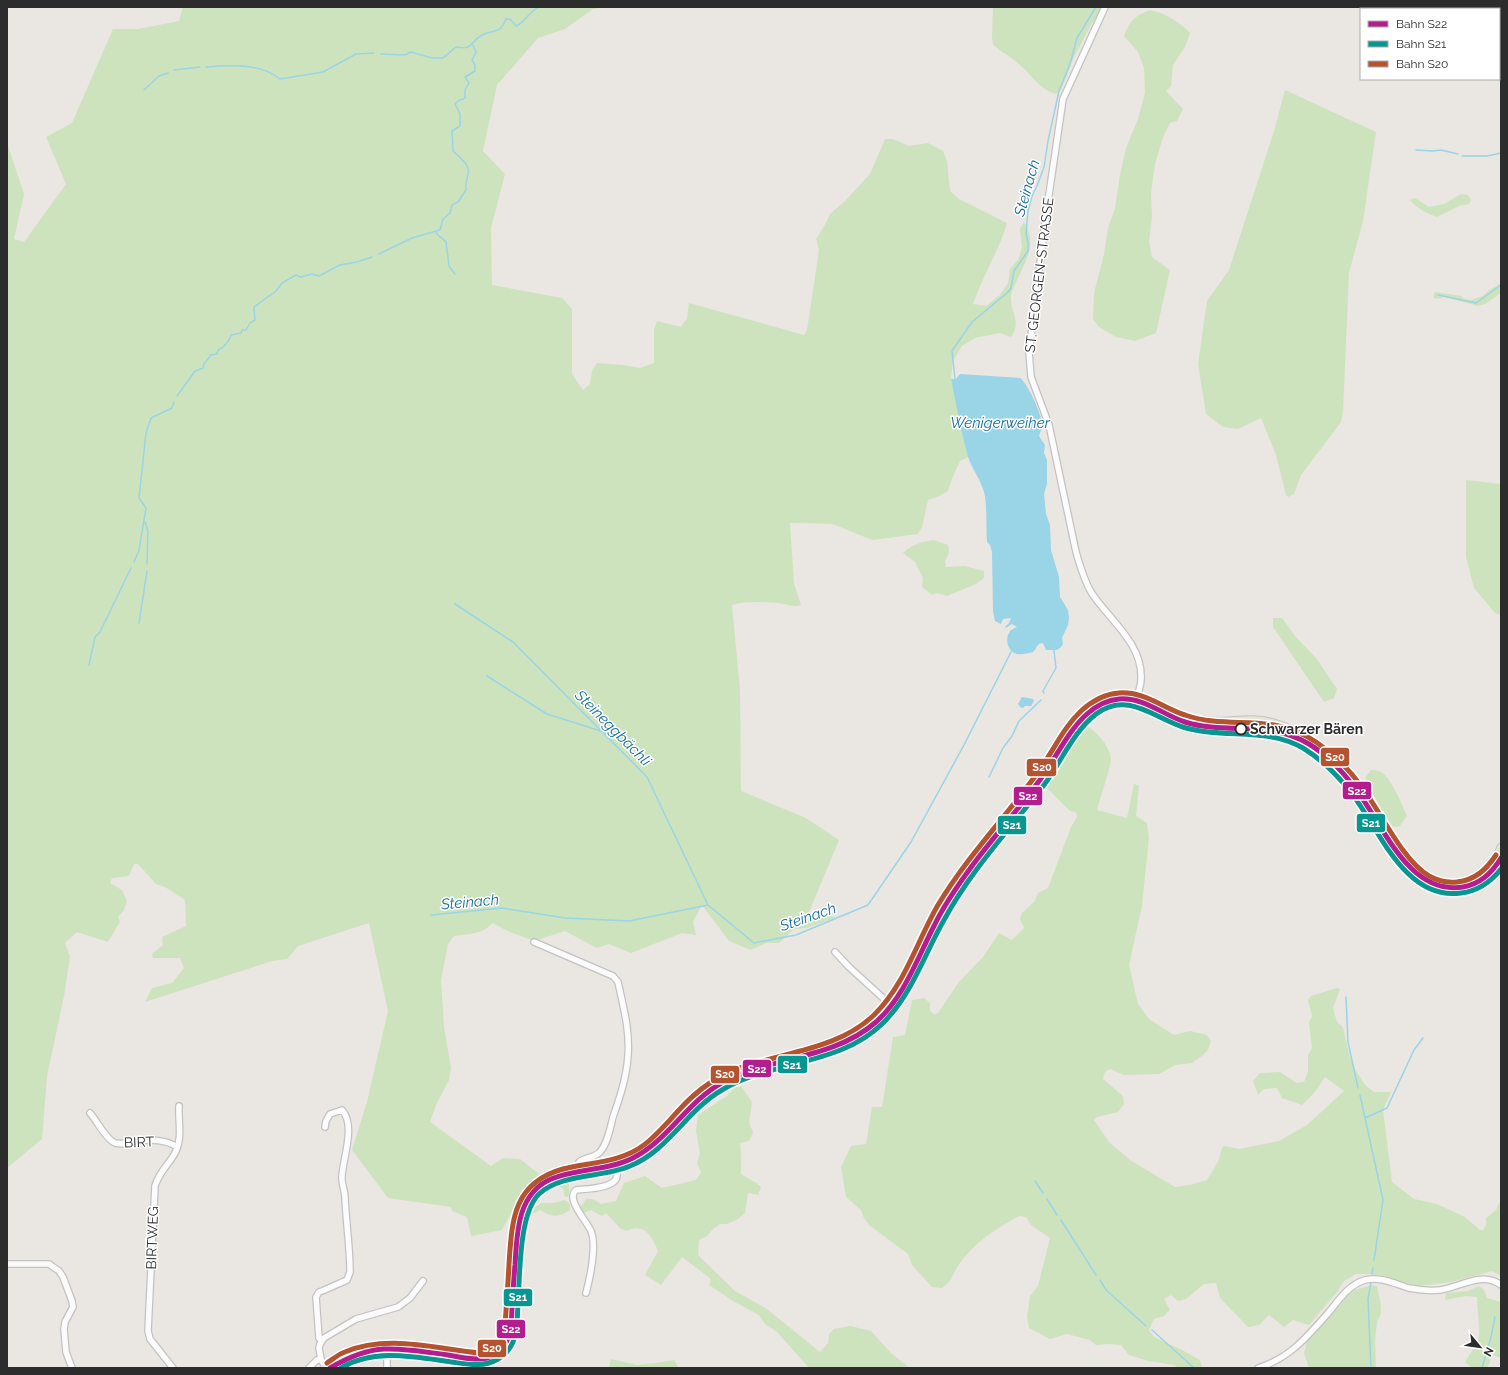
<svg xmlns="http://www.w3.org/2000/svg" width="1508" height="1375" viewBox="0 0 1508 1375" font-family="Raleway,sans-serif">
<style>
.green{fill:#cde3bd}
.water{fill:#9ad4e7}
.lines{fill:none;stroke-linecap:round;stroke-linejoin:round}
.stream{stroke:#9ad4e7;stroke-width:1.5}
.minor-casing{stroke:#c3c2c3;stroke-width:8}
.major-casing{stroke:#c6c4c2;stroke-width:9}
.minor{stroke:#fcfbfb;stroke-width:5.5}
.major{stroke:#e7e2d5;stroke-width:7}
.rail-casing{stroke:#dededf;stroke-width:3}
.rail{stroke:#fff;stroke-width:1.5;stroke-dasharray:4.5;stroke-linecap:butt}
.rail-1-casing{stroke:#fff;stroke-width:8}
.rail-2-casing{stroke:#fff;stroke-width:8}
.rail-3-casing{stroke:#fff;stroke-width:8}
.rail-1{stroke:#b41d8e;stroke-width:5}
.rail-2{stroke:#089690;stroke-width:5}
.rail-3{stroke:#b4532f;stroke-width:5}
.stop-dot{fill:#fff;stroke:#2c2c2c;stroke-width:2}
.labels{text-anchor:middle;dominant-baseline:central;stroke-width:3;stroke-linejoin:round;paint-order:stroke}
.street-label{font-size:14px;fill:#2c2c2c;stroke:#fff}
.stop-label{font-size:14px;font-weight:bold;fill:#2c2c2c;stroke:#fff;text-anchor:start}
.water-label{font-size:15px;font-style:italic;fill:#146c97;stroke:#fff}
.line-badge{stroke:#fff;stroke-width:1.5}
.badge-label{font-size:11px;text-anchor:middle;font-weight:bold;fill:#fff}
</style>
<rect width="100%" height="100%" fill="#eae6e2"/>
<path class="green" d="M183,7H605L593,9L565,29L538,38L497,85L483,151L505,174L491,228L492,285L562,298L572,309V374L583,390L590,384L592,371L597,363L623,365L640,368L654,363V330L657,321L681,327L687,318L689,303L804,335L807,330L819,250L816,239L826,223L830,214L845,201L870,174L885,139H893L909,146L928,143L943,151L947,161L950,191L959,199L1007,223C999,251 982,277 973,304L986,306L1000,295L1008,283L1010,269L1018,260L1022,248L1020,229L1024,222C1039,247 1023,264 1014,287C1013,290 1010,295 1011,299C1011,314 1022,321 1011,337L1000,333L975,338L962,346L953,361L951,379L961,428L969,457L960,461L953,476L948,491L939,496L928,500L922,527L918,534L872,540L833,524L803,523H790L794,584L801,605C795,608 786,604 779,603C765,602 746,601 732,605L740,690L741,791L806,818L839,840L807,917L832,916L835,918L807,928L794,929L779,943H766L751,950L729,941L702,905L693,922L696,935L682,933L631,953L609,944L597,948L565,931L534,941L510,932L492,923C485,934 467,934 454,936L448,944L441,980L444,1027L451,1068L449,1080L436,1105L430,1122L491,1166L503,1158L520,1159L539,1174L522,1193L502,1230L471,1236L467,1217L452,1211L451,1207L388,1198L352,1150L367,1102L388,1011L369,923L298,946L287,959L272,961L145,1002L152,988L172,983L184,968L180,958H153L152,954L163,945L162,937L186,926L185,900L165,887L156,884L138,864H134L129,876L112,878L110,883L122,890L127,901L124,910L118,917L120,922L108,942L77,932L65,943L70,957L64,996L47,1076L42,1139L7,1168V143L24,194L14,239L24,242L66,184L46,137L72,123L113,29H138L179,21Z
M993,7H1103L1098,17L1092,23L1074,57L1061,90L1056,94C1040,90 1032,75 1020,65C1012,57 1001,52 993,45L992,36Z
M1150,10C1165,13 1180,22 1190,33L1185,47L1173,65L1171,86L1166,91L1183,109L1177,121L1170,123L1163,137L1155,164L1151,192L1152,217L1149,242L1152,257L1170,270L1156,333L1135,341L1116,337L1099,327L1093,319L1094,293L1104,254L1108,228L1115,208L1120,175L1126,148L1138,119L1145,93L1144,68L1138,52L1124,36C1129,21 1136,15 1150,10Z
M1285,90L1376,132L1363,221L1349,273L1343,412L1341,422L1301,475L1294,494L1288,497L1286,495L1276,455L1261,418L1238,429L1223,427L1206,414L1198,364L1207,301L1229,270L1274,131Z
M1461,194L1468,195L1471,200L1469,204L1459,206L1437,217C1426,213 1418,209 1410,200L1415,198L1429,207L1444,204Z
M1501,283V293L1485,304L1478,306L1445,297L1436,299L1433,297L1435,292L1461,296L1465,299L1471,300L1483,296L1488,291Z
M1466,480L1501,484V615L1495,613L1474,588L1466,557Z
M934,540L948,545L949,553L945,561L946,567L965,566L984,571V578L976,584L947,596L937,593L932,595L922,587L923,578L915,562L903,553C912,544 922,542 934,540Z
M1273,618H1282L1295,636L1316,658L1337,689L1334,698L1324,702L1273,627Z
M1085,724C1097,733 1108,743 1111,758C1112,764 1099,801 1097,810L1127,818L1134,784L1139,786L1136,816L1147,823L1149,837L1142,906L1129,965L1138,1004L1149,1019L1174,1035L1190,1031L1207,1035L1211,1041L1208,1050L1202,1056L1192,1063L1175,1065L1159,1074L1124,1075L1110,1069L1105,1072L1103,1079L1123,1096L1124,1104L1118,1112L1097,1117L1094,1120L1109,1142L1130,1160L1175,1187L1190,1185L1207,1180L1218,1162L1222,1148L1224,1146L1239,1149L1279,1141L1307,1125L1344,1091L1325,1077L1315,1092L1302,1105L1282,1098L1277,1088L1264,1089L1258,1095L1253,1081L1260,1073L1280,1072L1297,1083L1304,1082L1308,1072V1055L1312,1048L1309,1022L1312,1016L1308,1000L1311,996L1337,988L1340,989L1333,1008L1337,1022L1343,1027L1349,1054L1355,1069L1365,1085L1374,1092H1391L1383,1110L1392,1182L1414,1199L1437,1204L1465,1217L1480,1230H1483L1486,1225V1218L1496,1210L1501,1199V1277L1499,1275L1492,1271L1451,1282L1420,1286L1400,1282L1385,1276L1369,1274H1356L1344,1281L1337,1292L1309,1325L1293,1320L1284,1327L1269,1315L1259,1325L1248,1327L1220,1298L1216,1283L1204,1284L1186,1299L1178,1301L1171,1295L1164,1299L1170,1310L1164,1316L1154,1319L1149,1330L1154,1337L1182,1350L1200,1360L1202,1368H1178L1174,1365L1148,1361L1129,1355L1121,1345L1108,1344L1096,1345L1090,1340L1067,1334L1050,1339L1029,1328L1027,1317L1030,1296L1038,1286L1050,1238L1031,1225L1026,1217L1019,1216C996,1229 973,1243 958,1266C951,1276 954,1279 942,1288L932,1287L912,1265L908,1254L869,1225L864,1218L861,1210L846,1197L841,1167L851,1146L866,1144L872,1107H882L893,1037L905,1035L912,1000L924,998L930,1003V1011L934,1014L938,1013L959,982L983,957L999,933L1012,940L1024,928L1020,919L1022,913L1034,902L1038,893L1048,888L1071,827L1077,817L1076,812L1070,811L1044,785V778L1065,748Z
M1371,770C1374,770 1378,770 1381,772C1392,779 1401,803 1407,816L1399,827L1392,826L1370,789L1365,778Z
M741,1086L752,1102L749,1122L753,1133L749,1141L740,1143C742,1154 741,1163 741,1174C748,1179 754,1180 761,1187L758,1195L748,1193L745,1213L738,1219L727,1224H720L713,1229L707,1236L699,1240L698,1255L735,1291L767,1309L820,1352L828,1343L829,1334L834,1329L850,1326L871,1331L891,1353L910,1368H809L777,1332L765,1324L759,1315L733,1301L709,1285L711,1279L682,1257L661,1285L645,1275L658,1251C651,1234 644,1223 626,1231L620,1228L606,1213L602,1216L591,1210L584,1213L579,1207L583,1204L586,1199H593L601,1204L616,1201L624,1183L645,1176L662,1188L696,1180L701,1173L697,1163L700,1153L696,1131L698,1115L727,1096L734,1088Z
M561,1177C571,1179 570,1189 568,1197L564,1196V1190L558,1185L559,1181Z
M565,1200L570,1204V1210C559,1218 551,1217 540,1210L529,1216L526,1210L537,1206L541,1203H553Z
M1372,1285L1377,1286L1381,1305V1314L1377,1322L1375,1341L1376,1368H1309L1304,1353L1307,1341L1349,1294L1355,1290Z
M1479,1286L1484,1290L1487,1298L1501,1302V1358L1493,1355L1487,1368H1472L1465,1362C1470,1354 1476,1346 1479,1336C1480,1330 1477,1306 1477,1297L1466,1296L1445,1300L1446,1293L1468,1291Z
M611,1359L637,1365L656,1363L674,1360L679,1368H609Z"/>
<path class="water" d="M960,374L1020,378C1027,382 1042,415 1042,424C1042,429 1040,432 1039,436L1045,445L1044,453L1047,460V484L1044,494L1046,514L1050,525L1051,550L1059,577L1060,597L1068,610L1069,618L1068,625L1062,638L1063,644L1061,647L1057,650H1046L1043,643C1037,643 1037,648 1033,652C1028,653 1022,655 1017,654C1007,652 1004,637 1011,630C1013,629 1015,628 1017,627L1012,624L1006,628L1005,627L1009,623L1011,618L1003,619L1001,624L995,621L993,611L992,552L990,545L987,542C986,527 987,511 985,496C982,481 973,471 968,457C961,431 956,405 951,379H956Z
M1022,697L1033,699L1034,701L1031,706H1025L1023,708L1020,707L1018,704Z"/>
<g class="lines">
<path class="stream" d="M381,54L405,55L411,52L432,58H443L456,47C475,50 469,42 482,35C495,28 499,36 506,19H510L516,26C526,22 529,11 539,7
M206,67C231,65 260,63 280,79L323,72L356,54L374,53
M174,70L200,67
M144,90L159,76L168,73
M1416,150L1433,151L1441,150L1458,154
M1462,156H1487L1501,153
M436,233L446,242L449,266L455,274
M379,254L412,238L440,230L443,219L450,213L452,205L458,202L466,190C465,183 467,181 468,174C471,165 459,157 453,151L452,131L460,126V114L455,104L458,101L465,98V90L469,83L465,77L475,71V65L472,60L476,52L473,45
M1438,295L1476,303L1501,285
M955,379L952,351L972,322L1008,292L1011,288L1014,271L1028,251V243L1026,233L1028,211L1032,196L1037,186L1044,167L1048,141L1059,91L1070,64L1077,38L1096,7
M177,396L195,371L203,368L204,364L211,355L217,354L218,350C224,348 229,341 231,335L241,333L242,330H246L250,323L255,320L254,307L276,291L282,283L296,275L301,277L312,274L319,276L340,265L357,262L372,257
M145,522L148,531L147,564
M134,562L139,550L146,508L139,498L146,433L151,418L172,408L174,402
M455,604L513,642L647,777L708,905
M139,623L147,571
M89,665L95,637L100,632L131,568
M487,676L547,714L601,731
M1044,693L1043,691L1056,668L1054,650
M989,777L1003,748L1012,736L1019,721L1041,700
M431,915L502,908L565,918L629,921L708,905L754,943L796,935L868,905L911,842L964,745L1011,652
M1346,997L1348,1042L1358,1088
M1360,1095L1383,1200L1374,1260
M1365,1118L1387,1108L1414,1050L1423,1038
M1035,1181L1043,1193
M1047,1199L1057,1215
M1061,1220L1096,1275
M1372,1274L1373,1268
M1100,1280L1106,1290L1146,1326
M1152,1330L1194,1368
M1371,1368L1368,1299L1371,1282
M1482,1368L1491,1337L1495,1317"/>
<defs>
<path id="minor" d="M1105,7L1063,99L1046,215L1029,352L1031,377L1049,425L1076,552C1080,566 1084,580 1091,592C1108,619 1143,643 1141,679C1141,685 1139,691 1137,697
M534,942L613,976L618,982C623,1006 630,1030 628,1055C627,1076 620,1097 613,1117C610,1128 608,1143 600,1152C594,1158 585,1157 579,1162L578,1169
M835,952L849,967L883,998L890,1001
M90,1113C97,1121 104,1136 113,1142C120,1146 130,1142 138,1141C150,1139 167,1140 177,1147
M7,1264H49L59,1271L63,1277L72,1301L73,1307L65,1322L64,1329L66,1352L72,1368
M586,1293C590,1278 597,1245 591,1231C587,1221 565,1199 576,1190C585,1189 617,1189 617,1175C617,1171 615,1167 614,1163
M321,1341L319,1338L316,1297L319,1292L322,1291L347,1280L350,1272C350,1247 346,1222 345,1198C345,1190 341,1183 342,1176C343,1158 356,1125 342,1110L330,1114L326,1121L325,1127
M387,1346V1368
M325,1367L321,1359L319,1348L320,1344L324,1338L356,1319L398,1307L410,1298L423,1281
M173,1368L150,1339L148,1331L155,1186C160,1170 168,1166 175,1153C183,1138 178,1122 179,1106
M309,1368L317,1360L321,1359
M1258,1368C1290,1358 1307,1337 1329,1312C1339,1300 1348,1285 1365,1280C1380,1276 1395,1284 1409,1288C1419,1290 1430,1291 1440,1290C1460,1287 1482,1271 1501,1285"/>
<path id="major" d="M324,1368C360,1337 407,1346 450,1352C461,1354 475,1357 486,1354C499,1350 505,1339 507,1327C508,1305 510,1284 511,1263C514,1219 515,1179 569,1170C595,1166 620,1165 643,1149C661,1136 673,1118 688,1103C703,1087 722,1076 742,1069C787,1054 846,1049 880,1013C908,984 918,941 939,907C968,860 1005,820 1038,776C1054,756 1065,730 1084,712C1092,704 1103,697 1115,696C1145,691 1167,715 1196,720C1222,725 1248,715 1274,723C1326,738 1359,784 1387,828C1398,845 1408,866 1427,877C1457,896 1489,878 1501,847"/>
</defs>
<use href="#minor" class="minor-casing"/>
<use href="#major" class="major-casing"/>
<use href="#minor" class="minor"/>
<use href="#major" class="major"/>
<defs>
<path id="rail" d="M1196,724C1216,726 1236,723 1256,724C1273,725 1288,732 1302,740"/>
</defs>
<use href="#rail" class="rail-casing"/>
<use href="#rail" class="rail"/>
<defs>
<path id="rail-1" d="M330,1368C347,1358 364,1350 384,1349C405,1348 427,1352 448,1355C460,1357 475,1361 487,1358C501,1354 508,1342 511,1329C512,1308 513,1287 515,1265C517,1233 517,1194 551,1179C577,1168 607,1171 633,1158C669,1140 687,1101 725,1081C772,1057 834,1059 876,1022C904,997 917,959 934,926C944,905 958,885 972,866C994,836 1020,808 1042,777C1057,756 1068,731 1087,714C1096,706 1107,700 1119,699C1144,697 1163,715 1185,722C1227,735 1269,720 1309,744C1327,755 1343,772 1355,788C1383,824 1408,896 1463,887C1481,884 1492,873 1501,858"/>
<path id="rail-2" d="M341,1368C374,1348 415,1357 451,1362C467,1364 483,1368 498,1359C519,1347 517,1323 518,1302C520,1274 519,1213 539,1194C562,1173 603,1178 630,1166C668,1151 687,1110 722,1090C772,1060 840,1066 883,1023C912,994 924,955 944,920C971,870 1010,829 1044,785C1061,762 1073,732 1096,714C1128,690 1155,719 1186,728C1225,739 1267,727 1303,748C1321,759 1337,775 1350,791C1379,828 1404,901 1461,893C1478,891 1490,883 1501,869"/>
<path id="rail-3" d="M327,1363C333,1359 339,1354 345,1352C388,1334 436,1349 480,1353C494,1350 502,1342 505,1328C506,1307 508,1286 509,1264C512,1220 513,1183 563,1169C591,1162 620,1163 644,1145C657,1135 668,1122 679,1110C697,1090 718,1075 743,1067C787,1052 840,1048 874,1015C905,985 917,941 938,905C966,858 1004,819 1036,775C1052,754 1062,729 1081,711C1092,701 1104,694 1119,693C1144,691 1163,708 1185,715C1231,731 1271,711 1316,742C1333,754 1349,769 1361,786C1381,812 1402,860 1429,876C1438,881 1447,883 1457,882C1475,880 1486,870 1496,855"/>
</defs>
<use href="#rail-1" class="rail-1-casing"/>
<use href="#rail-2" class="rail-2-casing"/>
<use href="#rail-3" class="rail-3-casing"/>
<use href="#rail-1" class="rail-1"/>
<use href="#rail-2" class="rail-2"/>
<use href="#rail-3" class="rail-3"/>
</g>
<circle class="stop-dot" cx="1241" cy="729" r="5.5"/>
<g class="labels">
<g class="street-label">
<text transform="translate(1039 275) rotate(-83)">ST. GEORGEN-STRASSE</text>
<text transform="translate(139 1142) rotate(-2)">BIRT</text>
<text transform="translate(152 1238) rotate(-88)">BIRTWEG</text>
</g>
<g class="stop-label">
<text x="1250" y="729">Schwarzer Bären</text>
</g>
<g class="water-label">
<text transform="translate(1027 188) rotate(-74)">Steinach</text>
<text x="1000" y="423">Wenigerweiher</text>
<text transform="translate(613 728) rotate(45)">Steineggbächli</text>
<text transform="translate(470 902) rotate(-5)">Steinach</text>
<text transform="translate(808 917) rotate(-19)">Steinach</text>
</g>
</g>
<g class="line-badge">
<rect x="1320" y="747" width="30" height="20" rx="4" fill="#b4532f"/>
<rect x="1026" y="758" width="31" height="19" rx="4" fill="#b4532f"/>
<rect x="1342" y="781" width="30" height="19" rx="4" fill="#b41d8e"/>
<rect x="1013" y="786" width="30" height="20" rx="4" fill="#b41d8e"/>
<rect x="1356" y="813" width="30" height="20" rx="4" fill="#089690"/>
<rect x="997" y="815" width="30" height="20" rx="4" fill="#089690"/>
<rect x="777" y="1055" width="31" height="19" rx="4" fill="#089690"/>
<rect x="742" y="1059" width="30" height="19" rx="4" fill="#b41d8e"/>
<rect x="710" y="1065" width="30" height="19" rx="4" fill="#b4532f"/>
<rect x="503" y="1288" width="30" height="19" rx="4" fill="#089690"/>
<rect x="496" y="1319" width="30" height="20" rx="4" fill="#b41d8e"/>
<rect x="477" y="1339" width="30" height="19" rx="4" fill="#b4532f"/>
</g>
<g class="badge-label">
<text x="1335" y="761">S20</text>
<text x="1042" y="771">S20</text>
<text x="1357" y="795">S22</text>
<text x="1028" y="800">S22</text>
<text x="1371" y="827">S21</text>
<text x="1012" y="829">S21</text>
<text x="792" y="1069">S21</text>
<text x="757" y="1073">S22</text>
<text x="725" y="1078">S20</text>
<text x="518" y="1301">S21</text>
<text x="511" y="1333">S22</text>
<text x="492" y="1352">S20</text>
</g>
<rect width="1508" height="1375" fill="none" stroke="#2c2c2c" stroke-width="16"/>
<rect x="1360" y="8" width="140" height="72" fill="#ffffff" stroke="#ababab"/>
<rect x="1368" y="21" width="20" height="6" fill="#b41d8e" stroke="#ababab"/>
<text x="1396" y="28" font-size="12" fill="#2c2c2c">Bahn S22</text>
<rect x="1368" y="41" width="20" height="6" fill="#089690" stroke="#ababab"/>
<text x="1396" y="48" font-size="12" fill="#2c2c2c">Bahn S21</text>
<rect x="1368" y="61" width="20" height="6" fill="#b4532f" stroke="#ababab"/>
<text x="1396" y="68" font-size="12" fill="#2c2c2c">Bahn S20</text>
<g transform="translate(1480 1347) rotate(119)" stroke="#ffffff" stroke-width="3" paint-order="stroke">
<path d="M0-3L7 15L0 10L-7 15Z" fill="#2c2c2c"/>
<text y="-6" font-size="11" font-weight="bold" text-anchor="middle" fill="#2c2c2c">N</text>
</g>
</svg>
